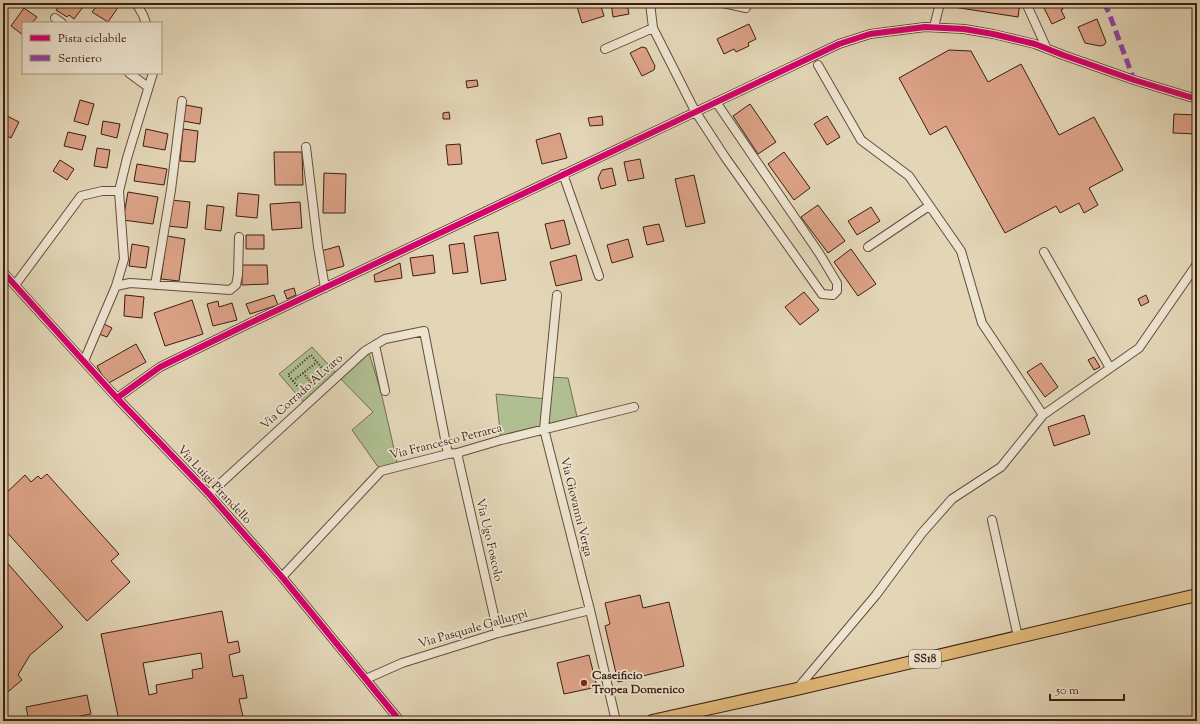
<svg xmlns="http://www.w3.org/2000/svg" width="1200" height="724" viewBox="0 0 1200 724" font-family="'Sorts Mill Goudy',serif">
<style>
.green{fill:#afbf92;stroke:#766e52}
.building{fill:#dca287;stroke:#3c1e12;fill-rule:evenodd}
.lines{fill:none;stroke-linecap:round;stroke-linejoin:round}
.minor-casing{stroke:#664c3b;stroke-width:10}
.primary-casing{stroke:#3c1e12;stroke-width:14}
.path{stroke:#3c1e12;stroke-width:2;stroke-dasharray:1 2;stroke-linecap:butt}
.minor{stroke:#ede4d0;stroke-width:8}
.primary{stroke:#e2bb7c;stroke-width:12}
.quiet{stroke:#8e44ad;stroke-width:5;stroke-dasharray:10 5;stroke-linecap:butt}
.cycleway-casing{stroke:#ede4d0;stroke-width:8}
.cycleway{stroke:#d6006c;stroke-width:6}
.poi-dot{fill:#8f2418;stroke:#ede4d0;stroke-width:1.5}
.labels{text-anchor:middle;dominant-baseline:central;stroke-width:3.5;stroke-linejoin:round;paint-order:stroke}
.shield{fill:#ede4d0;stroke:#71594b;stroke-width:1}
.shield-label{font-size:11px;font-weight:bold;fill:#3c1e12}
.street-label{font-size:12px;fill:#3c1e12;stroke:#ede4d0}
.poi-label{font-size:12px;font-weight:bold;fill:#3c1e12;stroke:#ede4d0;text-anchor:start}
</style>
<rect width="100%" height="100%" fill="#e3d6b7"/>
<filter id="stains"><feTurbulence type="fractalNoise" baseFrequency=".005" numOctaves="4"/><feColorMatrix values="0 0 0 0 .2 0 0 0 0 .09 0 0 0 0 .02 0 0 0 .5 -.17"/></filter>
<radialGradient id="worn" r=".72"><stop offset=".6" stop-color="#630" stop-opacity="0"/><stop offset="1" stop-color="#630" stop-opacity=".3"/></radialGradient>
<path class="green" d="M312,347L338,375L365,351L369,353L381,392L398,466L381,471L352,430L373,412L338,376L306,405L279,374Z
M549,377L568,378L578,421L501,440L496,394L547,399Z"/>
<path class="building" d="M61,3H86L74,19L69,15L67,17L56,10Z
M99,3H121L108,22L92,12Z
M576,3H600L604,16L582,23Z
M611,3H627L629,14L613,17Z
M947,3H1020L1018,17L947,6Z
M1045,3H1060L1063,9L1061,10L1065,18L1052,24L1042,4Z
M24,8L37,17L32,23H23V35L11,26Z
M1097,19L1106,42L1104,45L1100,46L1085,43L1078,27Z
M749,24L756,39L748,43L749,46L736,52L734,49L724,54L717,39Z
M642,47L646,48L655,66L654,70L642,76L630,53Z
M949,50L971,51L988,82L1021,64L1059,135L1094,117L1123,170L1089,188L1098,205L1084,213L1079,203L1060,213L1056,206L1005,233L946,126L930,135L899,78Z
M477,80L478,86L467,88L466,81Z
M80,100L94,104L88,125L74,121Z
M750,104L776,142L758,154L733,116Z
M186,105L202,108L200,124L183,121Z
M449,112L450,119H443V113Z
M3,114L19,122L11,138L3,134Z
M1174,114L1197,115V134L1173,133Z
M602,116L603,125L590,126L588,118Z
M827,116L840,137L827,145L814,124Z
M103,121L120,124L117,138L101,134Z
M146,129L168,134L165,150L143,146Z
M183,129L198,131L195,162L180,161Z
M68,132L86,136L82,150L64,146Z
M560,133L567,158L542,164L536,140Z
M460,144L462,164L448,165L446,145Z
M97,148L110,150L107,168L94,166Z
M274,152H302L303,185H275Z
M784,152L810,188L794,200L768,164Z
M640,159L644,178L628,181L624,162Z
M60,160L74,169L67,180L53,171Z
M137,164L167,169L164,185L134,181Z
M612,168L616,185L601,189L598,178L602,170Z
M324,173L346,174L345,213H323Z
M694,175L705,223L686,227L675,179Z
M128,192L158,197L153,224L123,220Z
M238,193L259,195L257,218L236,216Z
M171,200L190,202L187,228L168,226Z
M300,202L302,228L272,230L270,204Z
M207,205L224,207L221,231L205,229Z
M818,205L845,241L828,253L801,217Z
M871,207L880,221L857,235L848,221Z
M564,220L570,244L551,249L545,224Z
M659,224L664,241L647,245L643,227Z
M498,232L506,280L481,284L474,236Z
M246,235H264V249H246Z
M167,236L185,239L179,281L161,279Z
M628,239L633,257L612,263L607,245Z
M464,243L468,272L453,274L449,245Z
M132,244L149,247L146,268L129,266Z
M339,246L344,266L326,271L321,251Z
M851,249L876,284L858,296L834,262Z
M433,255L435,273L413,276L410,258Z
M576,255L582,280L556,286L550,262Z
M400,263L402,278L375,282L374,275Z
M242,265H267L268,284L242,285Z
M294,288L296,295L287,299L284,291Z
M804,292L819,310L800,325L785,307Z
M125,295L144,297L142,318L124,316Z
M274,295L278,305L250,314L246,304Z
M1146,295L1149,302L1141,306L1138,299Z
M192,300L203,334L165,346L154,313Z
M218,301L219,307L232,303L237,320L213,326L207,304Z
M104,324L112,328L107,337L99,334Z
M136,344L146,362L107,384L97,366Z
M1094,357L1100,367L1094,370L1088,360Z
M1041,363L1058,387L1045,397L1027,372Z
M1084,415L1090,434L1054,446L1048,427Z
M47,474L119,554L111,561L130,582L87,621L3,528V496L25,475L31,482L38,476L41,479Z
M3,558L63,627L30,655L18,675L22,680L3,696Z
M640,595L643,608L669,602L684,666L618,682L605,626L610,624L605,603Z
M222,611L228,643L238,641L240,652L229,655L233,677L243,675L247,698L239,699L244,721H119L101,634ZM201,653L203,668L192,670L193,678L156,685L157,693L149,695L143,663Z
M589,655L597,687L564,694L557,663Z
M87,695L91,714L53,721H29L26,707Z"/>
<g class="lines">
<defs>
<path id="minor" d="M136,3L143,15L146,23
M650,3L653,28L695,111L725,157L822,294L833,295L837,291V283L819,253L716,102
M723,3L746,8
M1026,3L1047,49
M55,18L62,23
M934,27L940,3
M605,49L653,28
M818,65L861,140L909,176L961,251L982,323L1043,415
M129,73L148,87
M306,147L318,247L325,288
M563,174L599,276
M868,247L929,206
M1044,252L1110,368
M3,272L117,398L209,494L282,577L400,721
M15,285L81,196L102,191H119
M155,285L171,190L182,101
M116,286L130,283L230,290L236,285L238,275L239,237
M557,295L544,429L590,610L616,721
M375,345L385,391
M84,361L116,286L124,259L119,191L127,158L153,73
M117,398L160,367L248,324L839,44L870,34L925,27L964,29L993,34L1035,44L1063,55L1134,80L1190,97L1197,98
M457,453L498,633
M209,494L365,351L385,339L424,331L448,454
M992,520L1018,637
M282,577L381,471L448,454L457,453L501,440L634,407
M366,679L402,663L498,633L590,610
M797,689L876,595L922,533L952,499L1001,467L1043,415L1139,348L1197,264"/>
<path id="primary" d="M652,721L797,689L1197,595"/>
</defs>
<use href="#minor" class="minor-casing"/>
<use href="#primary" class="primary-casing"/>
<path class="path" d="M303,373L314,386
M293,381L317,362
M305,395L288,375L311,355L328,375"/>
<use href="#minor" class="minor"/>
<use href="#primary" class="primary"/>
<path class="quiet" d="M1104,3L1109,13L1134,80"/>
<defs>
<path id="cycleway" d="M3,272L117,398L209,494L282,577L400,721
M117,398L160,367L248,324L839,44L870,34L925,27L964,29L993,34L1035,44L1063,55L1134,80L1190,97L1197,98"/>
</defs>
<use href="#cycleway" class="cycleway-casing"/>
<use href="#cycleway" class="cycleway"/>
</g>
<circle class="poi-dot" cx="584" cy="683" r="4"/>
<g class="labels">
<rect class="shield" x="909" y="650" width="32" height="18" rx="3"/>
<g class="shield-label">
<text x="925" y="659">SS18</text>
</g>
<g class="street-label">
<text transform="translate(302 392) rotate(-42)">Via Corrado ALvaro</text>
<text transform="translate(446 442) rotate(-14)">Via Francesco Petrarca</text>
<text transform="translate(214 485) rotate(47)">Via Luigi Pirandello</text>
<text transform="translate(576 507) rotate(76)">Via Giovanni Verga</text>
<text transform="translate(489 540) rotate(77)">Via Ugo Foscolo</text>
<text transform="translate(473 629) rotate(-16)">Via Pasquale Galluppi</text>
</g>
<g class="poi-label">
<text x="592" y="676">Caseificio<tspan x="592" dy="14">Tropea Domenico</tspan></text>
</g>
</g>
<rect width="1200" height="724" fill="none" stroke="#e3d6b7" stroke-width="16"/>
<rect x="4" y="4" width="1192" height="716" fill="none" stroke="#3c1e12" stroke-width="2"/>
<rect x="8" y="8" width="1184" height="708" fill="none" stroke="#3c1e12"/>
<rect x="22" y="22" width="140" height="52" fill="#ede4d0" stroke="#a69584"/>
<rect x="30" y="35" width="20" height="6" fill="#d6006c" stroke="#a69584"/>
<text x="58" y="42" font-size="12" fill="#3c1e12">Pista ciclabile</text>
<rect x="30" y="55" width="20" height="6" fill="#8e44ad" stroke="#a69584"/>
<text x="58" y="62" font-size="12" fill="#3c1e12">Sentiero</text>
<path d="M1050 694v6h74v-6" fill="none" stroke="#3c1e12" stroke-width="2"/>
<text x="1056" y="694" font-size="12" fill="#3c1e12" stroke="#ede4d0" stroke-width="3" paint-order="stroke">50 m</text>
<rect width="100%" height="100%" filter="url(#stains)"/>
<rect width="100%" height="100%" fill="url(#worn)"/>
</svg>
